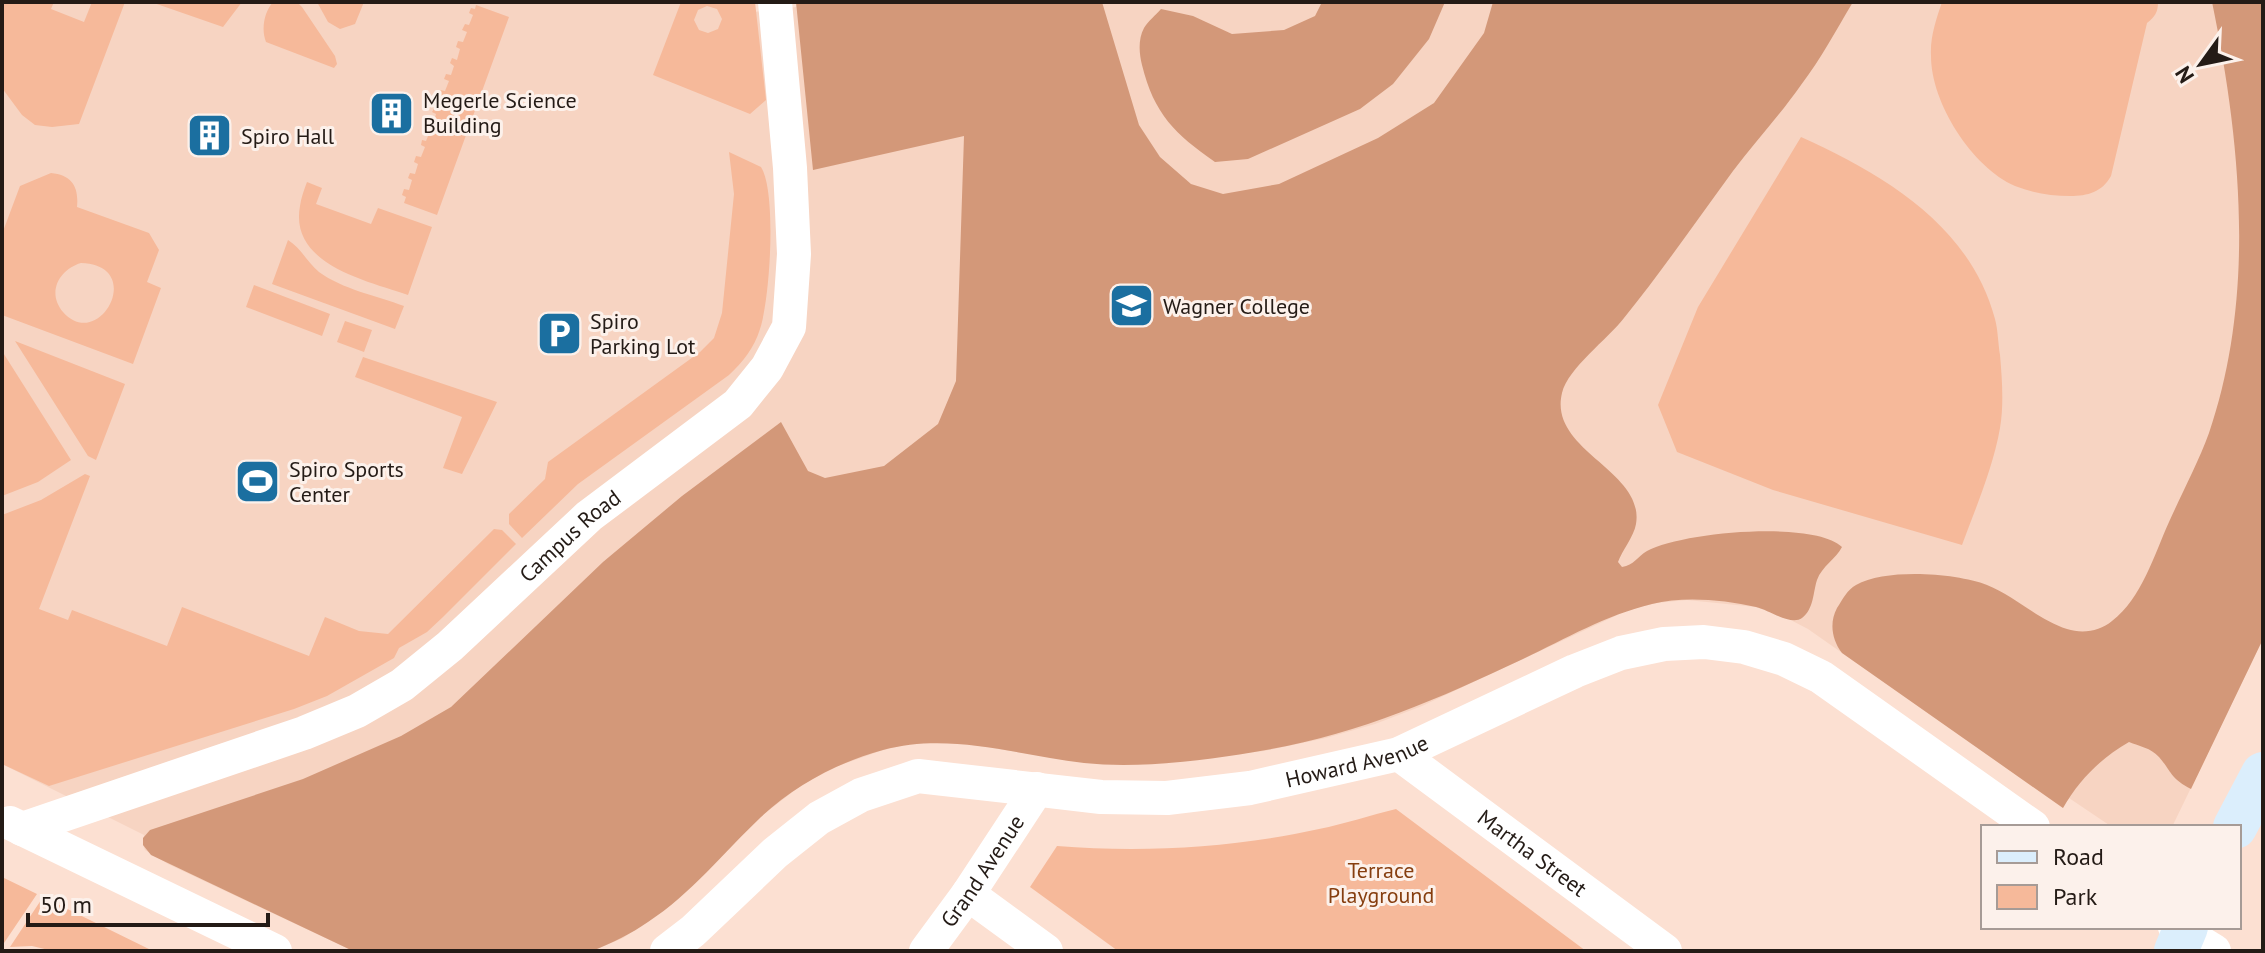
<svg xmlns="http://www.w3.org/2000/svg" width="2265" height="953" viewBox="0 0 2265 953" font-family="'PT Sans',sans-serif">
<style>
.built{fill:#f7d4c2}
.green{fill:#f6b99a;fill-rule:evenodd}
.forest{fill:#d39879}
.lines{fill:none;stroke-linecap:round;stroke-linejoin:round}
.street{stroke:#fff;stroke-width:34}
.secondary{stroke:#dbeefc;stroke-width:44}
.labels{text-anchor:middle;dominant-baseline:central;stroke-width:6;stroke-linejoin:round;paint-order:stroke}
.poi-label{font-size:22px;fill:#241b16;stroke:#fcf1eb;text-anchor:start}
.street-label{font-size:22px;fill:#241b16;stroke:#fcf1eb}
.park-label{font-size:22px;fill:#863e0f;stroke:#fcf1eb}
</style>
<rect width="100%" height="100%" fill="#fce0d2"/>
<path class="built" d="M2,2H747L746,13L796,7V2H2263V639L2172,827H2112L2069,798L2063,808L1808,629L1781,615L1756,607L1687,600L1656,603L1626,611L1422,706L1375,724L1326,738L1264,751L1147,764L1088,763L947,741L911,743L880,751L838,766L803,784L764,814L672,904L623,938L592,951H353L168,864L145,850L143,845L144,835L2,764Z"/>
<path class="green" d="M2,2H54L51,9L84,22L92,2H125L79,124L52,127L35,125L22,115L2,88Z
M151,2H242L223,27Z
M273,2H297L302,7L335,56L337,64L334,68L266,42C261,30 264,12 273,2Z
M317,2H364L355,24L340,29L328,22Z
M681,2H755L766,100L750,114L653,75ZM707,6L717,9L722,19L718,29L708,33L699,30L694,20L698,10Z
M1942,2H2158C2158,12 2155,17 2147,23L2111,176C2102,192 2088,196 2070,196C2051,196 2033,193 2015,186C1972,167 1931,103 1931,56C1930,37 1936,20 1942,2Z
M476,5L509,17L437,215L404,203L406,197L402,195L404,189L409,190L412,180L408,178L410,173L415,174L418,164L414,162L416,156L421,157L425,147L421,145L422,140L426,141L430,131L426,129L428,123L433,125L436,114L432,112L435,107L439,108L442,98L438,96L440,90L445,91L449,81L444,79L446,74L451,75L454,66L450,63L452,58L457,60L460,49L456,47L458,41L463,42L467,32L462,30L465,24L469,25L473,15L469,13L471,8L475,9Z
M1801,137C1883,174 1970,225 1995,319C1998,330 1998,343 2000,355C2002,378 2004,405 2000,428C1993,468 1976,507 1962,545L1773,490L1677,452L1658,405L1698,307Z
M729,152L761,167C777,192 770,299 760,329C754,348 743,362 729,375L578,484L522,538L509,524V514L545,479L548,462L700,352L714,338L722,313L734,194Z
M51,173C72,175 79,187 77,207L149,233L159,250L147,282L161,288L133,364L2,315V234L20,186ZM81,263C147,265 99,353 63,312C46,292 60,269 81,263Z
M307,182L322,188L316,204L371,224L378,208L432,227L408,295C368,281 289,265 300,206C301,198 304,190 307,182Z
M288,240C301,248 307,262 319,272C342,289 377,296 404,306L395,329L272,284Z
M254,285L330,314L322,336L246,307Z
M345,321L372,330L364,352L337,342Z
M15,341L125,384L96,460L88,456Z
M2,351L71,460L38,482L2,496Z
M363,357L497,402L462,474L443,468L462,417L355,377Z
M85,474L90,476L39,609L68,620L72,610L167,646L182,607L309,656L325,617L359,631L388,634L494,529L502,530L516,544L443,617L427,632L399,648L394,658L327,696L294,709L49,786L2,764V515L41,500Z
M1396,809L1586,951H1118L1030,887L1057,846C1143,853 1234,848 1319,829C1345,824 1370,815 1396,809Z
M2,877L37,894L2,946Z
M43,897L153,951H53L32,946L10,947Z"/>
<path class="forest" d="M796,2H1102L1139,125L1160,157L1191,184L1223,194L1279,184L1378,138L1434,103L1484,33L1493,2H1853C1836,30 1821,59 1801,85C1780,115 1755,142 1733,171C1697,220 1662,271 1624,318C1608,339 1568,368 1562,393C1548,451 1645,470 1636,524C1634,536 1622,551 1618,562L1622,567C1634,565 1637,557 1647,551C1682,532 1814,520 1842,547C1836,559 1822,566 1817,580C1813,592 1814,609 1802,618C1791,626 1769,610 1756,607C1724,600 1684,596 1652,604C1606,615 1565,639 1523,659C1438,699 1359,734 1266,750C1210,760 1140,769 1084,763C1017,755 950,732 883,750C839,762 795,785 761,817C724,852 691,894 648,922C631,934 612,943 592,951H353L151,855L143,845V838L150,830L303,779L401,736L451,707L603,562L682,496L781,422L808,471L825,478L884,466L938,424L956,381L964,136L813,170Z
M1322,2H1445L1429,39L1393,84L1360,109L1248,159L1215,162C1175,134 1154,114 1142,65C1139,53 1138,39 1144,28C1148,21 1156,15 1161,9L1193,16L1232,34L1284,30L1315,16Z
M2212,2H2263V639L2191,789C2170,778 2172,772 2159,757C2151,748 2139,746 2129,742C2101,758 2079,780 2063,808L1842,653C1832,640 1829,623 1837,608C1843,599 1847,590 1856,585C1886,568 1956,573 1987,585C2015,596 2038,620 2067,629C2083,634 2100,631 2112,621C2142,598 2154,555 2169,522C2182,493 2198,463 2209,433C2256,296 2241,142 2212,2Z"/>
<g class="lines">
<g class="street">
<path id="s1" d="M1399,754L1665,951"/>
<path d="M10,823L275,951"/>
<path id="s2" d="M22,829L304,733L357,711L402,685L450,646L589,516L738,404L767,368L789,327L794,254L790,168L775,2"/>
<path d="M968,894L1046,951"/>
<path d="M2175,927L2214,951"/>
<path id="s3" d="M667,951L693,931L775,853L819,818L861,795L918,776L1101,797L1167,798L1250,788L1399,754L1575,671L1621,653L1664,644L1704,642L1744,647L1784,659L1821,677L2033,827"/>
<path id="s4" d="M926,951L968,894L1037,789"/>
</g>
<path class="secondary" d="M2235,827L2263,774
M2176,951L2186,927"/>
</g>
<defs>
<symbol id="building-square" viewBox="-11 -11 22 22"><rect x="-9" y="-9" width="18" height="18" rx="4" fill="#1b6fa0" stroke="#fcf1eb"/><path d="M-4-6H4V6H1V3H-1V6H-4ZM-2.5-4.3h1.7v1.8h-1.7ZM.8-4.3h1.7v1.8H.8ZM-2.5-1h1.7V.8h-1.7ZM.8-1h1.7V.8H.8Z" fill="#fff"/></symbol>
<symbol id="university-square" viewBox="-11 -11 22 22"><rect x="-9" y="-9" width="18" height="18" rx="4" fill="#1b6fa0" stroke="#fcf1eb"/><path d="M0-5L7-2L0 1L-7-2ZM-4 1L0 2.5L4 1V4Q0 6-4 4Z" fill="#fff"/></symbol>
<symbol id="parking-square" viewBox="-11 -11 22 22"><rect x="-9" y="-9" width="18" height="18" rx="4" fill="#1b6fa0" stroke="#fcf1eb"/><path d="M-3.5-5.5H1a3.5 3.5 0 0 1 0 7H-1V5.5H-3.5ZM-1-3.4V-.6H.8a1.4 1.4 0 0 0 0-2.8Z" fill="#fff"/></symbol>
<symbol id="stadium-square" viewBox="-11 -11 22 22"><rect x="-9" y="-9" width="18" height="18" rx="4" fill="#1b6fa0" stroke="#fcf1eb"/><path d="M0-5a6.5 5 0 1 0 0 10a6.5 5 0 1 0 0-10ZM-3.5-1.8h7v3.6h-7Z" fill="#fff"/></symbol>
</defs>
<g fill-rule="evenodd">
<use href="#building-square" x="366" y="88" width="51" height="51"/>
<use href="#building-square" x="184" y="110" width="51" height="51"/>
<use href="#university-square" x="1106" y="280" width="51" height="51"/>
<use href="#parking-square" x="534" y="308" width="51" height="51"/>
<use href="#stadium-square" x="232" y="456" width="51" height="51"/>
</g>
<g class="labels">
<g class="poi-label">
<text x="423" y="100">Megerle Science<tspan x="423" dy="25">Building</tspan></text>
<text x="241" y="136">Spiro Hall</text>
<text x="1163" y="306">Wagner College</text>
<text x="590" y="321">Spiro<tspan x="590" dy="25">Parking Lot</tspan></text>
<text x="289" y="469">Spiro Sports<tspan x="289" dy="25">Center</tspan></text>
</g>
<g class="street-label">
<text stroke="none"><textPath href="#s2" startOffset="632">Campus Road</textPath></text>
<text stroke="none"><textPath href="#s3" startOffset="754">Howard Avenue</textPath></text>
<text stroke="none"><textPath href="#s1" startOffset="166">Martha Street</textPath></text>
<text stroke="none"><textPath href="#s4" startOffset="98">Grand Avenue</textPath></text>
</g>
<g class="park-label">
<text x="1381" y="870">Terrace<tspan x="1381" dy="25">Playground</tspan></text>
</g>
</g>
<rect width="2265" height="953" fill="none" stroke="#241b16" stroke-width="8"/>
<rect x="1981" y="825" width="260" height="104" fill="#fcf1eb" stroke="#a69b96" stroke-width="2"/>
<rect x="1997" y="851" width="40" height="12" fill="#dbeefc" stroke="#a69b96" stroke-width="2"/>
<text x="2053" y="865" font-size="24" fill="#241b16">Road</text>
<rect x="1997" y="885" width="40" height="24" fill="#f6b99a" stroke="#a69b96" stroke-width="2"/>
<text x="2053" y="905" font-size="24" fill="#241b16">Park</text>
<g transform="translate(2201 64) rotate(237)" stroke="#fcf1eb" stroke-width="6" paint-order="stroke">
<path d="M0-6L14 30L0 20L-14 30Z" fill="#241b16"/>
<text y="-12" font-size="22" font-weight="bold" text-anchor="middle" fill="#241b16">N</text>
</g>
<path d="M28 913v12h240v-12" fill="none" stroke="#241b16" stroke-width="4"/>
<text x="40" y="913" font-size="24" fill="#241b16" stroke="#fcf1eb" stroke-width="6" paint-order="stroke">50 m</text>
</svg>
